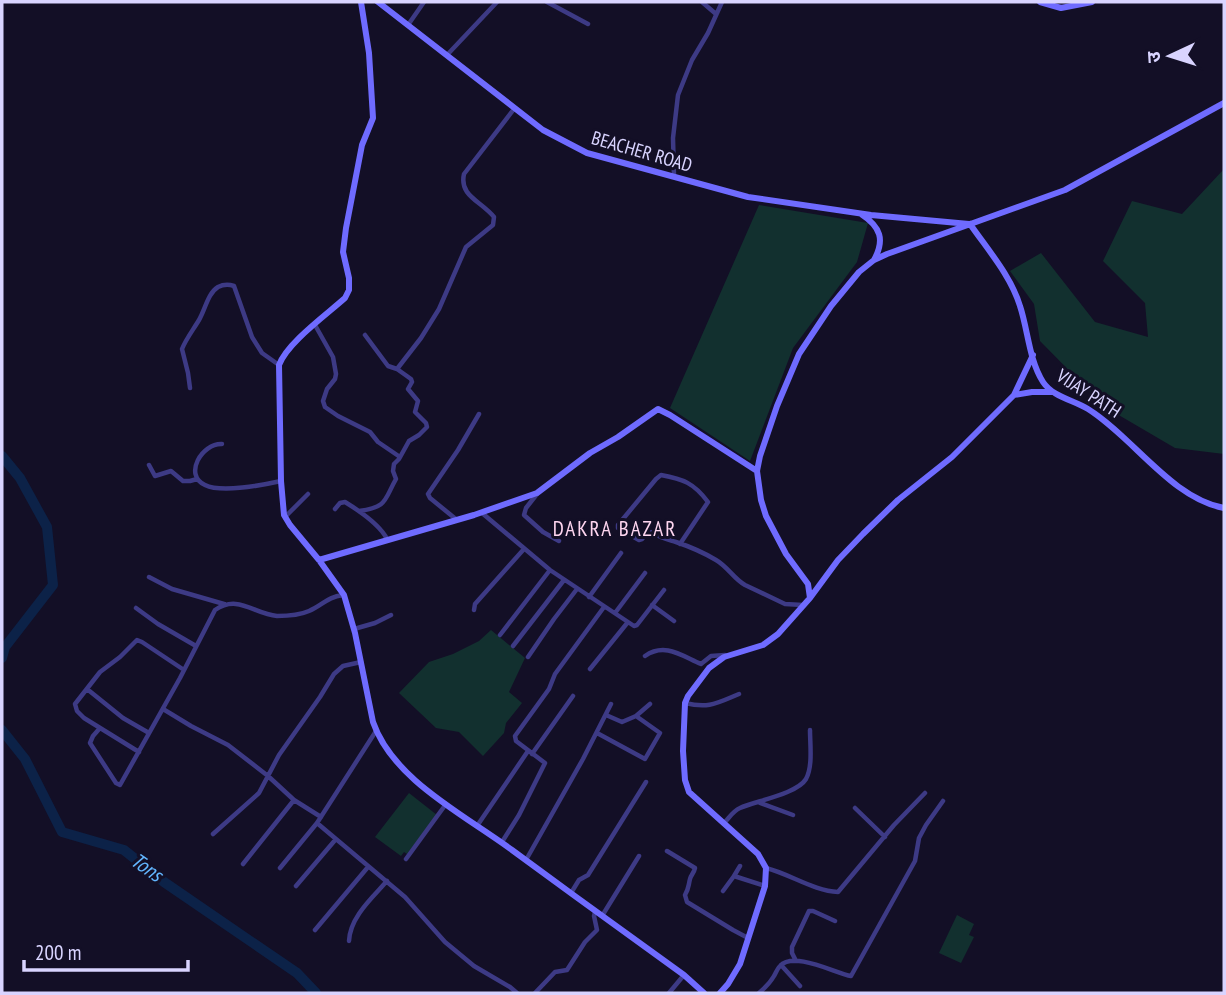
<svg xmlns="http://www.w3.org/2000/svg" width="1226" height="995" viewBox="0 0 1226 995" font-family="'PT Sans Narrow','Noto Sans Devanagari',sans-serif">
<style>
.green{fill:#12302f}
.lines{fill:none;stroke-linecap:round;stroke-linejoin:round}
.river{stroke:#0c2248;stroke-width:10}
.street{stroke:#3d3a85;stroke-width:4.5}
.secondary{stroke:#6f6bff;stroke-width:6}
.labels{text-anchor:middle;dominant-baseline:central;stroke-width:6;stroke-linejoin:round;paint-order:stroke}
.street-label{font-size:19px;fill:#d9d4ff;stroke:#130f26}
.neighbourhood-label{font-size:21px;letter-spacing:2px;fill:#ffd6f0;stroke:#130f26}
.water-label{font-size:21px;font-style:italic;fill:#62b6ff;stroke:#130f26}
</style>
<rect width="100%" height="100%" fill="#130f26"/>
<path class="green" d="M1224,169V454L1175,448L1105,407L1040,341L1034,304L1010,271L1041,253L1095,322L1148,337L1145,303L1103,261L1132,201L1182,214Z
M759,205L868,223L857,262L793,348L750,461L670,408Z
M491,630L525,658L509,692L522,703L506,723L504,733L483,756L459,732L436,728L399,693L429,662L453,654L479,641Z
M409,793L437,815L407,854L404,852L401,856L375,837Z
M957,915L974,924L969,935L974,937L961,963L939,953Z"/>
<g class="lines">
<path class="river" d="M2,456L20,478L47,527L53,585L5,647L2,658
M2,730L25,759L62,832L124,850L164,882L297,973L316,993"/>
<path class="street" d="M547,2L588,24
M702,2L716,14
M408,25L424,2
M447,55L497,2
M674,176L673,138L678,95L692,60L708,33L722,2
M315,325L333,357L336,374L335,379L327,389L323,401L325,407L338,416L370,432L378,442L400,457
M365,335L388,366L397,369
M190,388L188,373L182,349C186,339 193,330 199,320C205,310 208,293 218,287C224,284 228,284 234,286L252,337L262,353L279,365
M222,444C202,443 183,475 205,485C221,493 263,485 281,481
M149,465L155,476L171,471L183,481H190L197,479
M537,494L526,508L524,515L543,532L559,541
M335,509L340,503L345,502C358,510 380,525 387,539
M359,511C388,507 384,500 396,479L393,471L394,464L399,459L409,441L419,435L427,427L426,423L415,412L418,401L408,389L412,382L411,379L397,369L421,338L439,309L466,247L493,225L494,217C481,201 459,196 464,174L514,109
M482,513L550,570L628,622L590,669
M285,517L308,494
M457,520L430,498L428,494L458,450L479,414
M680,544L708,502C694,483 683,479 661,475L656,479L618,525V528L639,540L642,539L647,533L651,532C660,538 666,539 676,542C688,546 706,554 716,560C728,567 734,579 745,585L785,604L803,605
M149,577L172,589L224,604
M589,597L621,553
M652,605L674,621
M136,608L158,624L196,646
M474,610L475,604L524,549
M615,613L645,573
M628,622L634,626L637,625L664,590
M354,629L375,623L391,615
M500,635L550,570
M513,646L564,580
M645,656C665,642 682,656 701,664L711,656L725,655
M528,657L554,619L577,589
M87,689L123,718L149,733
M685,703C709,709 717,703 739,694
M163,709L191,726L228,745L268,776L294,800L321,817
M636,716L650,704
M100,728L93,736L90,743L116,783L120,785L180,678L215,610C238,594 254,614 277,616C287,616 300,615 309,611C323,605 327,597 343,595
M597,733L645,759L660,733L636,716L622,722L606,715
M139,752L84,718L77,711L75,704L100,672L120,657L137,640L142,642L184,670
M532,754L573,696
M760,803L793,815
M855,808L885,837
M317,823L405,897L445,942L474,966L510,987L517,993
M724,823C729,818 733,811 740,808C755,801 797,794 806,779C813,766 810,745 810,730
M477,826L528,751
M213,834L259,793L279,755L320,697L334,674L343,666L361,662
M502,842L519,815L545,763L516,741L515,736L549,689L555,674L604,607
M667,851L695,868C694,873 691,875 690,879C688,887 689,888 685,895L687,902L733,930L748,938
M406,859L446,804
M526,860L583,759L611,704
M243,864L294,800
M280,868L317,823L376,731
M766,868C790,874 814,891 838,892L894,825L925,793
M734,876L740,866
M296,886L336,839
M723,891L734,876L765,886
M571,893L579,880L588,875L646,782
M602,916L639,856
M315,930L368,867
M349,941C350,917 372,898 387,881
M796,961L792,953V947L809,911H813L835,921
M781,965L800,986
M535,993L555,972L567,970L585,942L597,930L594,916L595,912
M669,993L684,975
M759,993C765,988 770,983 774,976C776,973 777,969 780,966C794,951 835,973 851,976L915,861L919,838L926,825L943,801"/>
<path class="secondary" d="M361,2L369,53L373,118L362,145L346,228L343,252L349,278V290L345,298C326,315 287,343 279,365L281,481L284,515L290,525L319,560L344,595L355,633L373,722C393,780 465,815 512,850C569,892 627,934 684,975L704,993
M378,2L543,130L587,153L748,197L871,215L969,224
M1040,2L1061,8L1092,2
M861,214C881,227 885,240 874,260
M970,224C988,250 1011,276 1020,306C1028,330 1029,360 1043,382C1053,397 1073,400 1088,409C1134,438 1171,498 1224,508
M1014,395L1033,355
M319,560L474,515L537,493L590,453L618,437L658,409L670,415L757,471
M810,598L808,584L786,554L766,516L761,500L757,471L760,456L777,406L799,354L831,306L859,272L874,260L887,254L1065,190L1224,103
M720,993L728,984L740,964L765,886L766,868L758,854L689,792L685,780L683,751L685,703L688,696L709,668L724,657L763,645L778,634L810,598L838,560L863,534L898,500L952,457L1014,395L1032,392H1051"/>
</g>
<g class="labels">
<g class="street-label">
<text transform="translate(642 151) rotate(16)">BEACHER ROAD</text>
<text transform="translate(1089 393) rotate(33)">VIJAY PATH</text>
</g>
<g class="neighbourhood-label">
<text x="615" y="528">DAKRA BAZAR</text>
</g>
<g class="water-label">
<text transform="translate(147 867) rotate(35)">Tons</text>
</g>
</g>
<rect width="1226" height="995" fill="none" stroke="#d9d4ff" stroke-width="7"/>
<g transform="translate(1170 56) rotate(266)" stroke="#130f26" stroke-width="5" paint-order="stroke">
<path d="M0-5L12 26L0 18L-12 26Z" fill="#d9d4ff"/>
<text y="-10" font-size="19" font-weight="bold" text-anchor="middle" fill="#d9d4ff">उ</text>
</g>
<path d="M24 960v10h164v-10" fill="none" stroke="#d9d4ff" stroke-width="3.5"/>
<text x="35" y="960" font-size="21" fill="#d9d4ff" stroke="#130f26" stroke-width="5" paint-order="stroke">200 m</text>
</svg>
